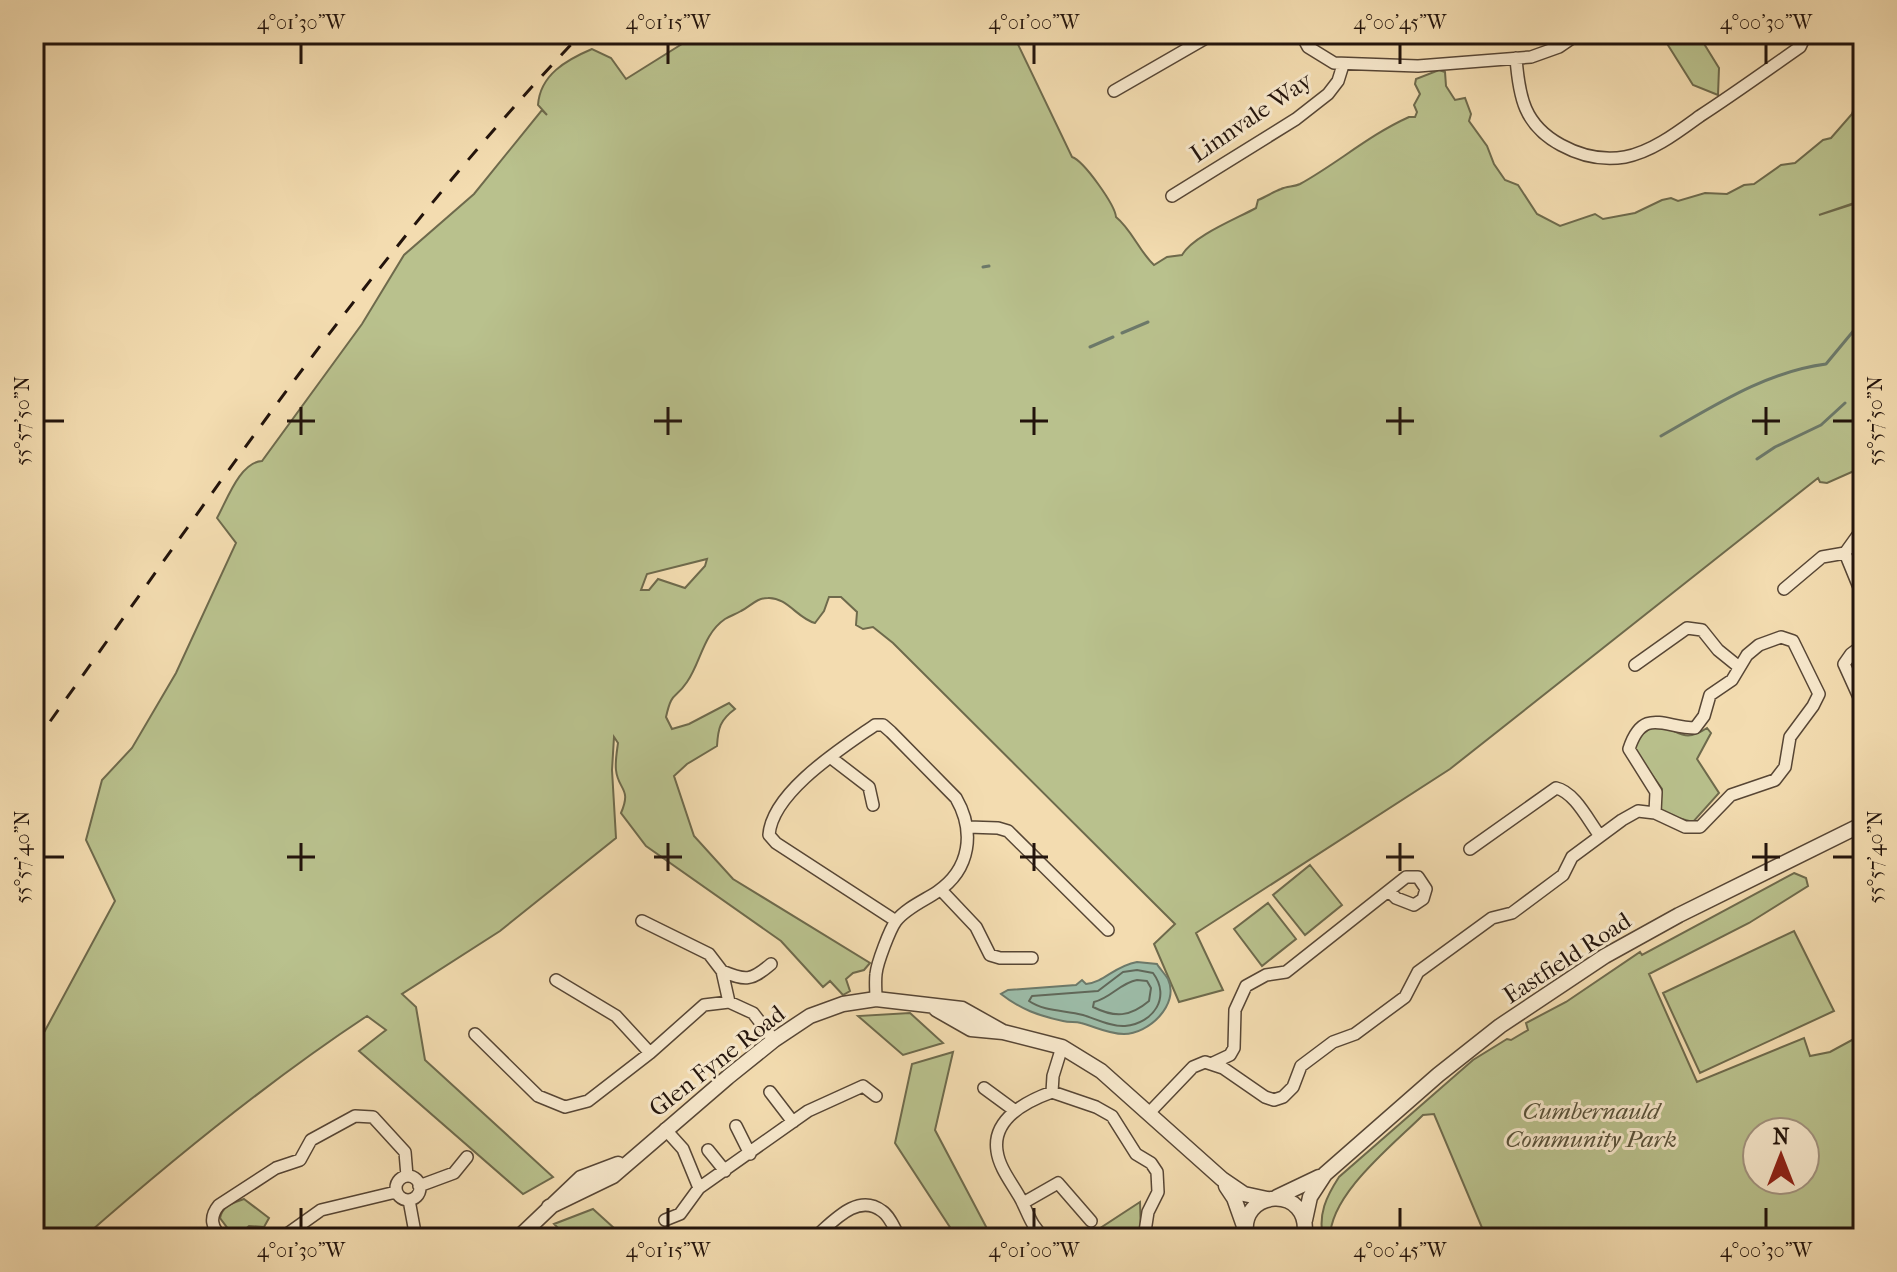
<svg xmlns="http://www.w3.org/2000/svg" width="1897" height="1272" viewBox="0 0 1897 1272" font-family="'IM FELL French Canon',serif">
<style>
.green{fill:#b9c18d;stroke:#6e6a4c;stroke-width:2;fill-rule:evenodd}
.water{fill:#9cbca8;stroke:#6c796a;stroke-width:2}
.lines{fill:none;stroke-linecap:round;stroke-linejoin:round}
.shore{stroke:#60685a;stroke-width:2}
.stream{stroke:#6c796a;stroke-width:3}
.minor-casing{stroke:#574635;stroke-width:14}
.tertiary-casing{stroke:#574635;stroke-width:17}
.minor{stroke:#f7e8cc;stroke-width:11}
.tertiary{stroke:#f7e8cc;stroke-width:14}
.rail{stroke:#23140c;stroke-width:3;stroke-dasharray:14 14;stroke-linecap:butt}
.ticks{fill:none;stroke:#23140c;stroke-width:3}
.labels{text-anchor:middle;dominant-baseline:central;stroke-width:6;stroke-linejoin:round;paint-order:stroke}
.street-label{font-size:24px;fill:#23140c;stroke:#f7e8cc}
.park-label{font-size:24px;font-style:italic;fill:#585139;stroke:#f7e8cc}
.neatline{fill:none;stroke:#23140c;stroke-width:3}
.ticks-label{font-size:20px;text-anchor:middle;fill:#23140c}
</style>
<rect width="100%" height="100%" fill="#f3dcb0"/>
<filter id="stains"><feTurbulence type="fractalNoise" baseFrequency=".0025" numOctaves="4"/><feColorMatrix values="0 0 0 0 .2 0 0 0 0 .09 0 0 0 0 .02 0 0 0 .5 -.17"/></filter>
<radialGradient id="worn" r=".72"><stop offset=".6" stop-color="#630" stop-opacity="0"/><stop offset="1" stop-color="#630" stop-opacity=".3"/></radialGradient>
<path class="green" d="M698,34H1013L1072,157C1084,161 1115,205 1116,217C1132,230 1139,251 1154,265L1167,257L1182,255C1193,236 1236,219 1256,208L1258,200C1266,197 1273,192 1281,189C1287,186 1294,187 1300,184C1338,163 1369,135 1409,117H1415L1417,112L1414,105L1420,94L1415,84L1416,79L1439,70L1445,72L1446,86L1455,100L1465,98L1471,114L1469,121L1487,146L1494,164L1505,180L1518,185L1537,214L1560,226L1595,214L1603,219L1635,213L1662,200L1671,198L1678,201L1705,193L1727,194L1744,185L1754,184L1781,165L1795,163L1823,140L1831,138L1852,114L1863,82V200L1819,215L1863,201V467L1827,483L1820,482L1818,478L1450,769L1196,933L1223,990L1179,1002L1154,944L1175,924L893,643L873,627L863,629L856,625L857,612L841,597H829L824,611L815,623C798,619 787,597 768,598C756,598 751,606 741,611C736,614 730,616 725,619C703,634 701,662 687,682C675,700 672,690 666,717L672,729L689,724L729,703L735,709C720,720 718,728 717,746L687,764L674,776L694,836L733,879L870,963L864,970L853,973L846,979L850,991L843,995L830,981L823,987L781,941L646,846L621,813C632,788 618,790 616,770C615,761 617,751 618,743L614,737L612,770L616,838L500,931L402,994L416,1007L425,1060L553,1177L523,1194L359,1051L386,1030L367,1016C267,1082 173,1159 83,1238H34V1051L115,901L86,840L102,780L132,748L176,673L236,543L217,518C227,500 240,462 262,461L362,324L404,255L474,194L542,110L547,115L538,105C540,75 566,60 592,49L611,58L626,79ZM707,559L705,566L685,588L658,579L649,590H641L647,574Z
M1661,34H1698L1719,68L1718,95L1693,85Z
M1653,726C1679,726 1680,746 1707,728L1711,733L1697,759L1719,793L1693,822L1663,814L1660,808L1662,789L1633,748L1635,740Z
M1310,865L1342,905L1305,935L1273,895Z
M1794,873L1806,878L1808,886L1749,923L1649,974L1697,1082L1804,1038L1810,1056L1830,1052L1863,1034V1238H1475L1483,1230L1434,1114L1423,1115C1393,1145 1330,1194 1330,1238H1323C1318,1214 1326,1197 1339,1177L1473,1060L1507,1039L1511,1040L1528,1030L1526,1023L1566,1002L1640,952L1642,955ZM1757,1132H1805V1180H1757Z
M1268,903L1296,939L1262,966L1234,929Z
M1794,931L1834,1011L1700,1073L1663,993Z
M910,1013L943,1043L903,1055L858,1016Z
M953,1052L935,1130L992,1238H957L895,1143L912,1064Z
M244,1199L269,1218L264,1227L249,1226L241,1233L229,1230L220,1218C223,1205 233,1203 244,1199Z
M1140,1202L1141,1235L1138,1238H1085Z
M593,1209L625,1238H568L554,1224Z"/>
<path class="water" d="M1137,962L1157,964C1160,969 1165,974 1168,979C1180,1005 1148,1034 1124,1034C1108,1034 1096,1027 1081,1023C1075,1021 1070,1023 1063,1021C1039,1016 1020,1009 1001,994L1008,990L1076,985L1082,980L1086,984C1105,982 1114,966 1137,962Z"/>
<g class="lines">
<path class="shore" d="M1137,970L1153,973C1171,997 1154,1023 1125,1026C1111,1027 1096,1019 1083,1015C1065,1010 1045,1012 1029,1001L1032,996L1098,991L1123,972Z
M1137,980L1147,981L1151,988L1149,1001C1130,1017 1115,1018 1093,1007L1094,1002C1111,998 1120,983 1137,980Z"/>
<path class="stream" d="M983,267L989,266
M1122,333L1148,322
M1090,347L1113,337
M1661,436C1714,406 1765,372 1826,364L1860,323L1863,322
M1757,459L1775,447L1821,425L1845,403"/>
<defs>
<path id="minor" d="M1301,34L1308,47L1334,63L1418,66L1531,57L1559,47L1578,34
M1516,58C1519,97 1524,125 1561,145C1581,156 1601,161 1625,157C1652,152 1678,132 1700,116C1734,94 1767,70 1800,47L1806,34
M1114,91L1213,34
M1172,196L1296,119L1328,94L1338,81L1343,65
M1845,553L1863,597
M1845,553L1863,528
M1784,589L1822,557L1845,553
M1781,637L1793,641L1819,694L1813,706L1790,737L1785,767L1775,780L1731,795L1700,827H1685L1655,813L1656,792L1629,749C1643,706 1665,728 1695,728L1704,716L1710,695L1732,680L1747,655L1759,645Z
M1863,645L1851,654L1844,664L1863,706
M1635,665L1687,628L1702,630L1718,650L1739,667
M830,757L869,787L873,805
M968,827L998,828L1008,831L1108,930
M1470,849L1556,788C1575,792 1589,822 1600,836
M941,890L976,927L990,955L1000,958H1032
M642,921L709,954L722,971L729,1002
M722,971C746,981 751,981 771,964
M556,980L616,1016L650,1053
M876,999C876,991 875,982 876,974C877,963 890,929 896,921C906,908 925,900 937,892C971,869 975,831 956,798L891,732L883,725H875C842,748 772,792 769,835L776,843L896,921
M475,1034L538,1096L565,1107L588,1101L650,1053L704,1005L729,1002L753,1013L774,1040
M1213,1063L1230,1055L1234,1048L1235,1010L1246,986L1266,975L1286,972L1406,877H1418L1426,889L1423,899L1414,905L1396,898L1389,891
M984,1088L1014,1110
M770,1092L793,1122
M1052,1092L1053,1076L1062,1047
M1149,1113L1193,1067L1205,1062L1223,1068L1265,1097L1274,1100L1283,1097L1293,1087L1301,1066L1333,1042L1355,1034L1405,997L1418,972L1492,918L1512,913L1563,875L1572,857L1622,820L1638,811L1655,813
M736,1126L750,1154
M665,1129L683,1149L699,1188
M708,1150L725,1171
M396 1188a12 12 0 1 1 24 0a12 12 0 1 1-24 0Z
M419,1186L454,1173L467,1157
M409,1200L416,1238
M1023,1203L1058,1183L1091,1221
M665,1220L680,1214L699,1188L808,1111L863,1086L876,1096
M223,1238C211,1228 209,1217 219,1205L276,1168L300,1160L311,1140L355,1116L373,1117L405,1152L407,1176
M271,1238L283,1237L321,1210L396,1192
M814,1238C832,1223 857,1192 882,1211C890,1216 895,1230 900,1238
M1045,1238C1030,1226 1028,1211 1019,1196C1011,1182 999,1167 997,1151C992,1119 1027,1101 1052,1092L1096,1107L1112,1116L1136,1154L1151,1163L1157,1172L1158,1192L1148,1212L1144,1238"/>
<path id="tertiary" d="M936,1009L971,1029L1003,1032L1062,1047L1101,1071L1222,1179L1244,1194L1267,1199
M1226,1186L1234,1198L1245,1229
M1277,1197L1319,1177
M549,1207L613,1176L728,1077L774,1040L810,1016L843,1004L876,999L962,1009L1003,1032
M1305,1220L1310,1197L1325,1174L1438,1075L1500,1026L1605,956L1679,915L1863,824
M518,1238L581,1178L618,1164
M1247,1238C1235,1188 1314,1183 1304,1238"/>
</defs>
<use href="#minor" class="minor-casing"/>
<use href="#tertiary" class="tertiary-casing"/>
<use href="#minor" class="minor"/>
<use href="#tertiary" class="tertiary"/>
<path class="rail" d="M34,744C206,503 376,249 581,34"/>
</g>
<path class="ticks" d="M301,44V64M668,44V64M1034,44V64M1400,44V64M1766,44V64M301,407V435M668,407V435M1034,407V435M1400,407V435M1766,407V435M44,421H64M287,421H315M654,421H682M1020,421H1048M1386,421H1414M1752,421H1780M1833,421H1853M301,843V871M668,843V871M1034,843V871M1400,843V871M1766,843V871M44,857H64M287,857H315M654,857H682M1020,857H1048M1386,857H1414M1752,857H1780M1833,857H1853M301,1208V1228M668,1208V1228M1034,1208V1228M1400,1208V1228M1766,1208V1228"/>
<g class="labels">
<g class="street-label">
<text transform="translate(1251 117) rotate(-34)">Linnvale Way</text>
<text transform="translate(1567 958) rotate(-33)">Eastfield Road</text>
<text transform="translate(717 1061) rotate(-38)">Glen Fyne Road</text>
</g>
<g class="park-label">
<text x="1591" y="1111">Cumbernauld<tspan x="1591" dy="28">Community Park</tspan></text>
</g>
</g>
<rect width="1897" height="1272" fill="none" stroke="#f3dcb0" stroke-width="88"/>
<g transform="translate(1781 1156)"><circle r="38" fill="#f7e8cc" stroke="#a2937f" stroke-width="2"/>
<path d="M0-6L14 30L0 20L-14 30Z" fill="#8f2418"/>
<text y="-12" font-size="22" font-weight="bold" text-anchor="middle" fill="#23140c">N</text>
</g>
<rect x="44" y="44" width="1809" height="1184" class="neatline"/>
<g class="ticks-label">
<text x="301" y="29">4°01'30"W</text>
<text x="668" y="29">4°01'15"W</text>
<text x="1034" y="29">4°01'00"W</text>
<text x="1400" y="29">4°00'45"W</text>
<text x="1766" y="29">4°00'30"W</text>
<text transform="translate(22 421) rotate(-90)" y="7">55°57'50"N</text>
<text transform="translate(1875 421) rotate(-90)" y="7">55°57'50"N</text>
<text transform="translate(22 857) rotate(-90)" y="7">55°57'40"N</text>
<text transform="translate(1875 857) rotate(-90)" y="7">55°57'40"N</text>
<text x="301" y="1257">4°01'30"W</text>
<text x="668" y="1257">4°01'15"W</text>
<text x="1034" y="1257">4°01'00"W</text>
<text x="1400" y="1257">4°00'45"W</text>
<text x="1766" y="1257">4°00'30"W</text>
</g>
<rect width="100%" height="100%" filter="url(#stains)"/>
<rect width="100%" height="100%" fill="url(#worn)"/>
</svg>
